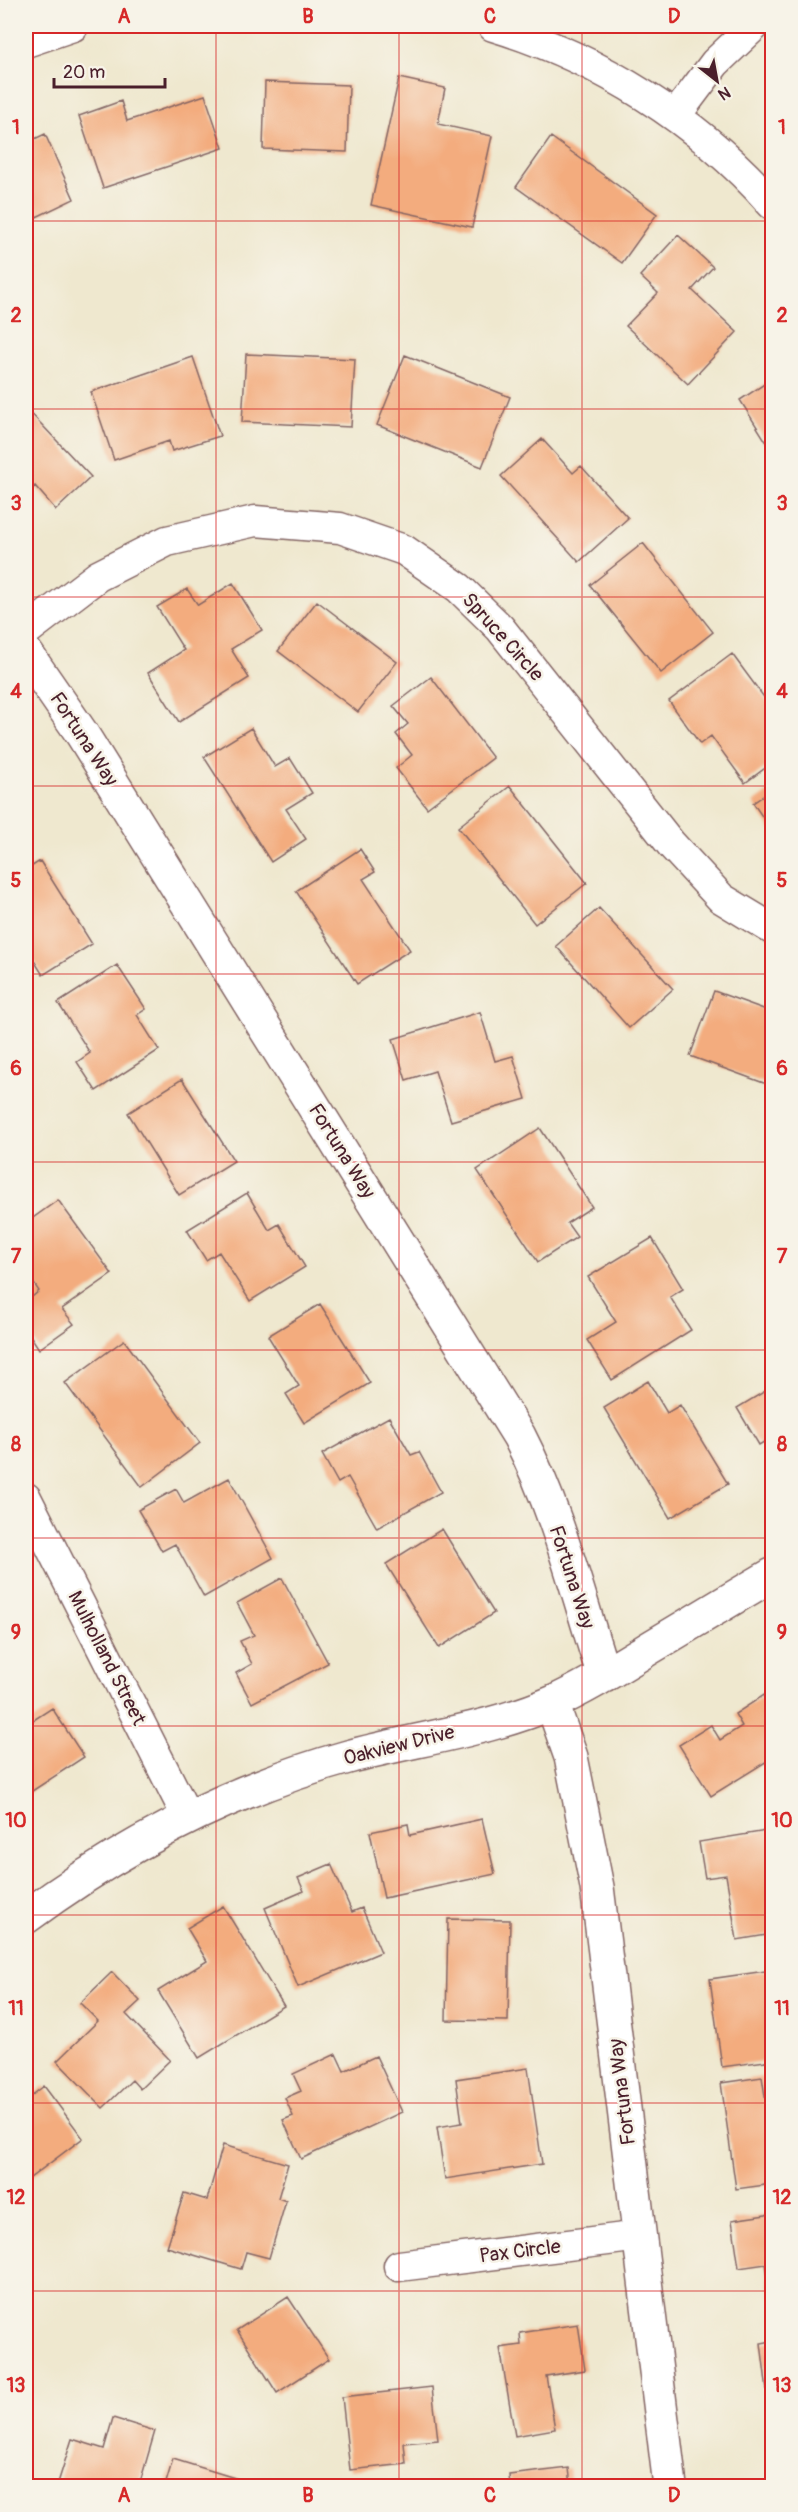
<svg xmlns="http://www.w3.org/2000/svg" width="798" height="2512" viewBox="0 0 798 2512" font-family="Pangolin,sans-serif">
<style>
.building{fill:#f3ac7e}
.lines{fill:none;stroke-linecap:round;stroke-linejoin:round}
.minor-casing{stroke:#846564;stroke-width:33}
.tertiary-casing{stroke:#846564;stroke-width:36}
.minor{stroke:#fff;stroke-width:30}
.tertiary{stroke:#fff;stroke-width:33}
.grid{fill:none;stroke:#d62828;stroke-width:1.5;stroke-opacity:0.55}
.labels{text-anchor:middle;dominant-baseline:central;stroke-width:5;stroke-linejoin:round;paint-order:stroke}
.street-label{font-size:20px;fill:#4a1f2b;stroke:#f7f3e8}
.neatline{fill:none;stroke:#d62828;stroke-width:2}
.grid-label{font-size:20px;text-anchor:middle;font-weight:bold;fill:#d62828}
</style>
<rect width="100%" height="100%" fill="#f7f3e8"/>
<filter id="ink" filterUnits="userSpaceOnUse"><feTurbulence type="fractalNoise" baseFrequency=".0167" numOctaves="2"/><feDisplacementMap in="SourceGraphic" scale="12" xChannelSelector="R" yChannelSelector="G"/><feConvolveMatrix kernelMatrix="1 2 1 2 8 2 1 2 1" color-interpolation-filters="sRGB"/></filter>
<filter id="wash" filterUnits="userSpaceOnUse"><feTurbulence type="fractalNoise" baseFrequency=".008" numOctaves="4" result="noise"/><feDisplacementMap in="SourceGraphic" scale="24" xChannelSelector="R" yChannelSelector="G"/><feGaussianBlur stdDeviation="1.35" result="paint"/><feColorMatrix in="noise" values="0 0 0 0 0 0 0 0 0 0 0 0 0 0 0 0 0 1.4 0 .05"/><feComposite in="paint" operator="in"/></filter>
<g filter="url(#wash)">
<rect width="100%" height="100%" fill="#efe8cf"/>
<g id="blocks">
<path class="building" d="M399,78L445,88L438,124L492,136L472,227L371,205Z
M265,82L349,85L347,152L263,149Z
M205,95L223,148L103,188L79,116L121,101L127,121Z
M45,134L74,199L26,222V143Z
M551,137L657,214L622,263L516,187Z
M678,235L713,267L692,290L737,332L688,384L626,326L658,293L640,276Z
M246,354L355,359L351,427L242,422Z
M405,355L510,397L482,467L377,425Z
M193,357L220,436L172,451L169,441L114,460L91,392Z
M772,379V451L740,400Z
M26,408L91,477L56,510L35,486L26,496Z
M542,439L573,473L581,466L628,518L579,562L501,476Z
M643,543L713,632L661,673L590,585Z
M233,583L262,630L231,649L249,678L179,722L148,673L184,650L157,607L187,589L198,605Z
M317,601L397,662L358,712L278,651Z
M732,654L772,708V763L745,783L711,736L700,744L669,701Z
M431,677L493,758L427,808L396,768L412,755L396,734L408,724L393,706Z
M251,728L275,767L290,758L312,793L286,809L306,839L271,862L204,757Z
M510,786L587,883L535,924L458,827Z
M772,790V831L753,803Z
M360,849L375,872L363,879L410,950L357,984L296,891Z
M40,861L92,944L43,975L26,948V870Z
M599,908L673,989L629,1028L556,946Z
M117,965L146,1009L137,1015L159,1050L96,1091L77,1062L90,1053L58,1003Z
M714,991L772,1012V1086L690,1056Z
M480,1012L495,1061L513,1056L526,1099L451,1121L435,1071L406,1080L393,1039Z
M182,1079L234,1161L179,1195L128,1113Z
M540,1128L592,1207L567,1223L577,1237L538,1262L477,1170Z
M26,1185L31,1194L26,1198Z
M247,1193L269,1230L279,1224L305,1267L250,1301L219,1252L206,1260L187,1230Z
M58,1200L112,1274L62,1309L74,1324L39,1349L26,1329V1302L39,1291L26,1272V1223Z
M652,1238L683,1289L670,1297L691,1330L612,1380L587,1340L616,1322L588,1277Z
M320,1304L370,1383L304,1423L286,1394L299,1386L268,1336Z
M124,1340L200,1443L142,1487L65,1383Z
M648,1381L667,1413L680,1405L728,1484L670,1518L604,1408Z
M772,1387V1437L759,1445L737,1408Z
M389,1417L411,1455L419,1452L441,1492L377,1528L348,1477L338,1483L322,1454Z
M229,1478L273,1558L204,1597L175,1544L162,1551L138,1510L176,1489L184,1503Z
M442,1529L494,1613L439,1648L386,1564Z
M282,1578L328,1663L252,1703L236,1673L252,1664L240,1641L254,1635L237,1603Z
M772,1690V1758L711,1796L679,1745L711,1725L720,1740L742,1726L735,1714Z
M52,1708L84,1757L26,1795V1725Z
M482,1819L495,1874L384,1898L370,1832L408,1824L410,1835Z
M772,1830V1934L737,1940L726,1875L705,1878L699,1842Z
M331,1864L352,1912L362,1908L381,1952L298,1987L265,1908L304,1891L298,1878Z
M223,1906L284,2006L199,2058L158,1991L207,1961L187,1928Z
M448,1919L510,1920L508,2021L446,2020Z
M772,1970V2060L722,2067L710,1979Z
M112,1972L140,2001L126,2014L170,2060L140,2089L132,2080L103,2108L57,2061L98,2021L80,2003Z
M336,2054L344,2071L376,2056L402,2112L301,2159L283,2120L293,2116L285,2098L301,2091L293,2074Z
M528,2068L542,2164L445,2179L437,2127L462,2123L456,2079Z
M762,2077L767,2109H772V2184L736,2189L721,2083Z
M44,2086L83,2138L26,2181V2100Z
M223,2145L288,2164L278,2198L286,2201L269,2258L246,2252L241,2269L167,2247L184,2193L207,2200Z
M772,2214V2297H771L766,2264L739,2268L732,2220Z
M288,2297L329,2359L277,2393L237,2330Z
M578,2324L585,2370L546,2376L555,2429L515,2436L500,2348L521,2345L520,2333Z
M772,2341V2423H771L761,2343Z
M432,2387L438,2440L404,2443L406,2464L350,2470L342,2397Z
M113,2418L155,2431L139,2486H57L72,2439L104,2449Z
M173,2459L261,2486H165Z
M569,2468L571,2486H510L509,2475Z"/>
</g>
</g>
<g filter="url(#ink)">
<use href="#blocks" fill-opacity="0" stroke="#846564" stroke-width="1.5"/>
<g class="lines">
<defs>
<path id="minor" d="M493,26C599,58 699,121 772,204
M26,42L73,26
M676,115L715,63L754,26
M26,631L98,576L167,541L255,521L340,528L404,550L459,588L500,628L671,844L721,898L772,929
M26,1498L188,1818
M399,2266L640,2236"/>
<path id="tertiary" d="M26,653L82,734L519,1436C558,1511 578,1596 604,1676
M552,1703L571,1757L597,1887L670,2486
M26,1917C122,1846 232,1789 348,1757C415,1739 490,1730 554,1702C587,1687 617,1668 648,1649C690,1624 731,1599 772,1575"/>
</defs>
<use href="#minor" class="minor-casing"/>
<use href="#tertiary" class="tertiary-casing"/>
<use href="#minor" class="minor"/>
<use href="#tertiary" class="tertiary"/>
</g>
</g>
<path class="grid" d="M216,26V2486M399,26V2486M582,26V2486M26,221H772M26,409H772M26,597H772M26,786H772M26,974H772M26,1162H772M26,1350H772M26,1538H772M26,1726H772M26,1915H772M26,2103H772M26,2291H772"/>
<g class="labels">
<g class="street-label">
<text transform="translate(503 637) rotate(48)">Spruce Circle</text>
<text transform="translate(84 739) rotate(57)">Fortuna Way</text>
<text transform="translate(342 1151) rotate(58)">Fortuna Way</text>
<text transform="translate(572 1577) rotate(72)">Fortuna Way</text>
<text transform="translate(107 1658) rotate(63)">Mulholland Street</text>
<text transform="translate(399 1745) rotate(-14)">Oakview Drive</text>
<text transform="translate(622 2092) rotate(-97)">Fortuna Way</text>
<text transform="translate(520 2251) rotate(-7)">Pax Circle</text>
</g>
</g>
<rect width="798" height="2512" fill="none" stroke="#f7f3e8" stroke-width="66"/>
<g transform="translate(717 81) rotate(149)" stroke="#f7f3e8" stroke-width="4.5" paint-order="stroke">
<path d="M0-4.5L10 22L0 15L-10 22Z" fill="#4a1f2b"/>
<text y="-9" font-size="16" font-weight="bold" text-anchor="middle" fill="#4a1f2b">N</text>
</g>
<path d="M54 78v9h111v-9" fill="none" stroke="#4a1f2b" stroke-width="3"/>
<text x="63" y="78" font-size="18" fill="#4a1f2b" stroke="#f7f3e8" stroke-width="4.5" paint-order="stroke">20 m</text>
<rect x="33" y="33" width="732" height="2446" class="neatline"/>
<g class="grid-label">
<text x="124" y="23">A</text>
<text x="308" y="23">B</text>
<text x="490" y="23">C</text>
<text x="674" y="23">D</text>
<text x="16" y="134">1</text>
<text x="782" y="134">1</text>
<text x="16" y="322">2</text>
<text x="782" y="322">2</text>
<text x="16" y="510">3</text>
<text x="782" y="510">3</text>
<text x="16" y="698">4</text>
<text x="782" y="698">4</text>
<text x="16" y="887">5</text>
<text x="782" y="887">5</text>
<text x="16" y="1075">6</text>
<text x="782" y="1075">6</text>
<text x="16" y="1263">7</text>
<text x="782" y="1263">7</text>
<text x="16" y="1451">8</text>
<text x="782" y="1451">8</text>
<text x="16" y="1639">9</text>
<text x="782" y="1639">9</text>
<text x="16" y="1827">10</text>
<text x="782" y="1827">10</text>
<text x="16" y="2015">11</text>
<text x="782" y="2015">11</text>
<text x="16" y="2204">12</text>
<text x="782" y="2204">12</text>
<text x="16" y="2392">13</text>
<text x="782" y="2392">13</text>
<text x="124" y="2502">A</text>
<text x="308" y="2502">B</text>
<text x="490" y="2502">C</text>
<text x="674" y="2502">D</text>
</g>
</svg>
